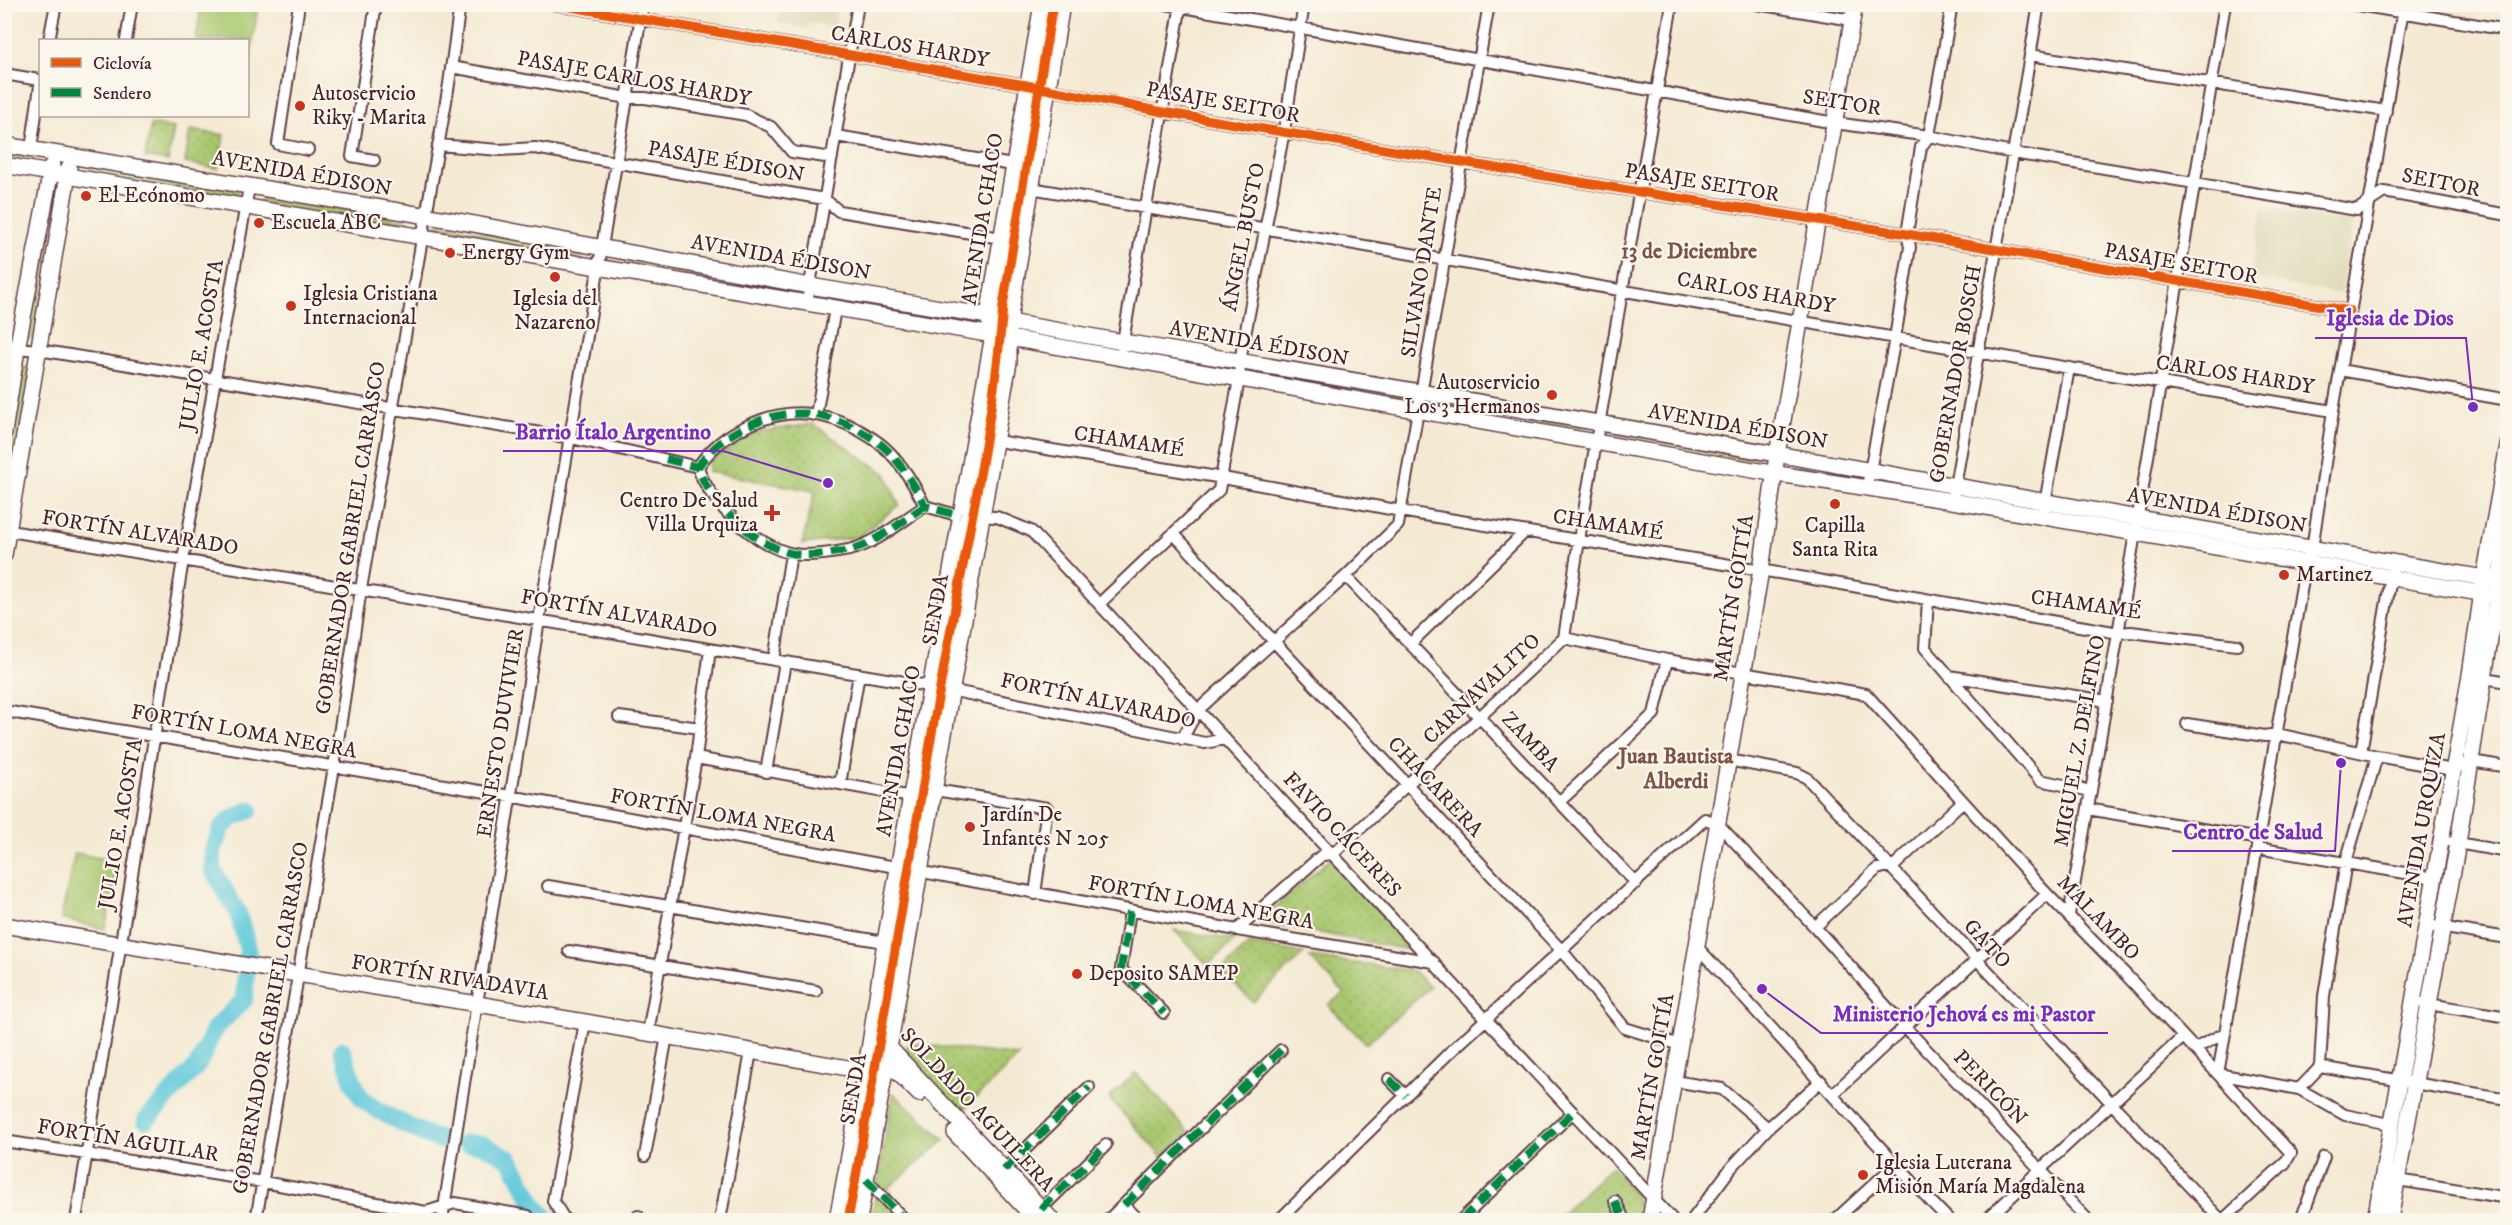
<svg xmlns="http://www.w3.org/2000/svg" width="2512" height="1225" viewBox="0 0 2512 1225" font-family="'IM FELL DW Pica',serif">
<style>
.built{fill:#e0dcbb}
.green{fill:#a9c76e;stroke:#7a734c;stroke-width:1.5}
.park{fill:url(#park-dots);stroke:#7a734c;stroke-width:1.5}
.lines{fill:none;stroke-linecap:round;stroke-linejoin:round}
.river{stroke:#5fc8da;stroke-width:18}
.street-casing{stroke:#643d44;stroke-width:14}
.secondary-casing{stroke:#643d44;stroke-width:18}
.street{stroke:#fff;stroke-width:10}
.secondary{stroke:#fff;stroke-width:15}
.quiet{stroke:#00873e;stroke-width:8;stroke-dasharray:15 8;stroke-linecap:butt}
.cycleway-casing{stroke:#fbf7ec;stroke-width:13}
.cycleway{stroke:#e8590c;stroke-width:9}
.poi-dot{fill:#c8321e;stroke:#fbf7ec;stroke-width:2}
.labels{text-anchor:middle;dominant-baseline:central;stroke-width:4.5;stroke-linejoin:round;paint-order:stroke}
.street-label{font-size:21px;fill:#4a1f2b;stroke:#fbf7ec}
.poi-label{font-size:21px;fill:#4a1f2b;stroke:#fbf7ec;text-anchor:start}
.neighbourhood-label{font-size:22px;font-weight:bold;fill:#7e5246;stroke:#fbf7ec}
.leader{fill:none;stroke:#7b2cbf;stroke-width:2}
.callout-dot{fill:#7b2cbf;stroke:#fbf7ec;stroke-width:2}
.callout-label{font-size:22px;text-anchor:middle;font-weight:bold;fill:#7b2cbf;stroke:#fbf7ec;stroke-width:4.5;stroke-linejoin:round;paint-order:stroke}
</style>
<defs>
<pattern id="park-dots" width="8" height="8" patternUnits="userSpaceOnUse" patternTransform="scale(1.5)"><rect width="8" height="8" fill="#a9c76e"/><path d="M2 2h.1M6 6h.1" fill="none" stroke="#93aa5f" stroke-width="1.8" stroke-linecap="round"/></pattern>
</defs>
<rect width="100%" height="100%" fill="#fbf7ec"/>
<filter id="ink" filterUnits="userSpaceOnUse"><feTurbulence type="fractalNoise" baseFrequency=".0167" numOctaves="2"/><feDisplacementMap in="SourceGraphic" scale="12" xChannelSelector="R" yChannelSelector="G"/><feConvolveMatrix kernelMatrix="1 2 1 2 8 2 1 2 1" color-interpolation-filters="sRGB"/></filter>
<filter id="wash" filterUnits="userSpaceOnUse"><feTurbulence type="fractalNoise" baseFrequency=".008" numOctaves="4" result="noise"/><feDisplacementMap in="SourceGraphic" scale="24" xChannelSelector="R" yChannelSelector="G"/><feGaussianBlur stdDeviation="1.35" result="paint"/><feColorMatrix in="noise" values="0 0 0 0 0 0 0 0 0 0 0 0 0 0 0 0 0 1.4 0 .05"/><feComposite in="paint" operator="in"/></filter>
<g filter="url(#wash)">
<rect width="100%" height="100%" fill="#f4ead3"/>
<path class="built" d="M781,5L808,6L838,5L834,27L809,22L807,29L778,23Z
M2263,207L2353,222L2340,294L2250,278Z"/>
<path class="green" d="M201,5H258L248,74V40H196Z
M1048,9L1057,11L1047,70L1038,69Z
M1028,105L1037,106L1028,174L1018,172Z
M4,153L34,158L33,166L5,161Z
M90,166L238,190L237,198L89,174Z
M52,191L58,192L33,339L26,338Z
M262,194L408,221L407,229L261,202Z
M1016,198L1025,199L1006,306L997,304Z
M437,224L583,251L581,259L436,232Z
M629,259L792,286L791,294L627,267Z
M854,297L971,317L969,325L853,305Z
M1136,350L1225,365L1224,371L1135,355Z
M995,356L1005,358L991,434L981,432Z
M24,367L30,368L5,516V477Z
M1257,372L1404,396L1403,402L1256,377Z
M1437,401L1582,426L1581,432L1436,408Z
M1615,433L1760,459L1758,465L1613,438Z
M978,448L987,449L977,509L968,507Z
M1797,465L1861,475L1860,480L1797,470Z
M965,532L974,533L948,678L938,677Z
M933,703L943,705L916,850L907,848Z
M75,853L119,862L105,929L61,919Z
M903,880L912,882L886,1027L877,1025Z
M866,1094L875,1096L852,1220H843Z"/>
<path class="park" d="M151,124L174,128L168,161L145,157Z
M190,130L224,135L218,169L185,163Z
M813,424L886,474L899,505L858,537L802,544L815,491L708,472L709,461L756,432Z
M1331,858L1410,945L1403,949L1259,921Z
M1174,930L1235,940L1208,965Z
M1249,944L1304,953L1253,1002L1221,971Z
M1309,957L1413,971L1430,987L1366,1044L1328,1005L1344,993Z
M909,1043L1019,1056L960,1113L903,1054Z
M1136,1073L1189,1133L1162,1157L1109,1098Z
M893,1093L945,1140L887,1189L912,1220H871Z
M1611,1167L1636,1195L1639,1220H1555Z"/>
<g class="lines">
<path class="river" d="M247,957L248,949L238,913L213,870V850L222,827L232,818L250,810
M342,1050C347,1061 354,1090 362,1098C373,1110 434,1141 450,1142
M146,1120L198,1065L215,1028L244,1000L246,975
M467,1143L482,1144L510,1159L535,1206L549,1220"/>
</g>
</g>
<g filter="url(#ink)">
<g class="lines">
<defs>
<path id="street" d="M299,4L278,144L308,150
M553,4L1026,85L1163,112L1640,192L1907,234L2350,311
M1166,4L1835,123L1929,136L2013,153L2357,210L2384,192L2508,215
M1757,4L1852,20
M2352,4L2508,30
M49,40L56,4
M126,40L132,4
M2030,55L2386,111
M451,67L628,98H645L746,115L771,127L792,152L832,158
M4,74L40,80
M836,136L1013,165L1022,186L1031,188L2069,368L2333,411
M438,145L499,150L535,148L824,199L839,211L1001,238
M31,149L40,86
M374,160L352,156L376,4
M807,302L858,4
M4,347L39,350L571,438L698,467
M1122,347L1181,4
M2340,370L2508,400
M816,415L835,309
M973,437L1223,478L1412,513L1761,570L2119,633L2131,632L2237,645
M1867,487L1895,338L1910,247L1907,234L1921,147L1929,136L1952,4
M1954,492L2039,4
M925,506C902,521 876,544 849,550C833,553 810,557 794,554C758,548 708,502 698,467C721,431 774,407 817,415C840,419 861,430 879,443C898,457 915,486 925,506L960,516L997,517L1031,531L1673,1220
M2044,509L2069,368
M4,530L940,688L1205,743L1225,739
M1174,534L1563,952L1625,1028L1680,1045
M1346,576L1636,883
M1928,600L1925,648L2040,780L2091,791
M1099,604L1219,490L1239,379L1240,361L1284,131L1304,4
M1564,638L1667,660L1866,694L2047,894L2128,977L2291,1153L2285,1163L2223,1220
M1564,638L1579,540L1672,4
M1410,644L1525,532
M774,660L791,554
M1949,676L2107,701
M2479,677L2508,682
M4,711L510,796L1237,930L1434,962
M619,717L700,728
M2187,724L2265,736L2277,734L2377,756L2453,770L2471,761L2508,767
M1182,739L1198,710L1346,576L1398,525L1489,4
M2361,752L2392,572
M696,758L912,797
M1728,760L1797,773L1807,778L2221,1220
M766,772L785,662
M840,784L859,674
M935,790L1047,808L1035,894
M1559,802L1654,714L1667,660
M2088,809L2259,839
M2452,842L2508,852
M2257,848L2435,878
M548,886L885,942
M1130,911L1121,969L1164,1013
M2069,915C2123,612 2175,309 2225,4
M2426,925L2508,938
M1815,927L1877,869L1896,864L1962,802
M1237,930L1322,855L1333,854L1564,638
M1698,948C1782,1038 1863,1132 1949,1220
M569,951L816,991
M2422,1003L2508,1017
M648,1033L696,758L710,649
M2194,1049L2225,1033
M2320,1067L2324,996L2346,862L2377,756
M2320,1067L2508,1099
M2218,1074L2306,562L2312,549L2333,411L2404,4
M2218,1074L2299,1089L2345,1115L2390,1124
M1389,1079L1406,1096
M1674,1081L1722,1089L1768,1128
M2299,1089L2320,1067
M1833,1094L2047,894
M4,1141L263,1182L426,1212L455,1203L528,1216
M645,1156L667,1036
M1004,1170L1089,1087
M2392,1179L2508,1198
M866,1180L905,1220
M1615,1201L1622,1215L1620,1220
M1124,1205L1139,1220
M1041,1209L1106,1145
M76,1220L183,560L249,187
M256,1220L334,767L361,589L449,84L460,4
M442,1220L539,620L643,4
M565,1220L553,1201L585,1022
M638,1220V1216
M720,1220L751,1052
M1108,1220L1281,1050
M1279,1220L1449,1053L1705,819L1717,823L1815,927L1904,1026L2088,1220
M1461,1220L1573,1112
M1692,1220L1731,1168L1768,1128L1821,1081
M1835,1220L1895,1165
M1986,1220L2183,1037
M2301,1220L2324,1157"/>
<path id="secondary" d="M4,145L452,220L810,286L988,316L1009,322L1123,342C1577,416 2030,501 2484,578L2508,580
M4,165L993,335L1753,470L1952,501L2508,598
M4,432L17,349L52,165
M4,555L69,168
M4,925L585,1022L865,1071L873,1068
M883,1041L1052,1220
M883,1057L919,1094
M955,1133L1036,1220
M837,1220L870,1044L885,942L993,335L988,316L1042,4
M859,1220L1009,362V322L1062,4
M1650,1220L1761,570L1777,455L1855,4
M2375,1220L2470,675L2484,578L2508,445
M2390,1220L2458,843L2508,525"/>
</defs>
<use href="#street" class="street-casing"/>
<use href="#secondary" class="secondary-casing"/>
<use href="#street" class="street"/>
<use href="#secondary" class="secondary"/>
<path class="quiet" d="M666,459L698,467
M925,506C902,521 876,544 849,550C833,553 810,557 794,554C758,548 708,502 698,467C721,431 774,407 817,415C840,419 861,430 879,443C898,457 915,486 925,506L960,516
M1130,911L1121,969L1164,1013
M1389,1079L1406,1096
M1004,1170L1089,1087
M866,1180L905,1220
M1615,1201L1622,1215L1620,1220
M1124,1205L1281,1050
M1041,1209L1106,1145
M1461,1220L1573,1112"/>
<defs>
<path id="cycleway" d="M553,4L1026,85L1163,112L1640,192L1907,234L2350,311
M848,1220C881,1043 908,865 940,688C962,563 993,432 1003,306L1053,4"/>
</defs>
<use href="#cycleway" class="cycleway-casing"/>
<use href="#cycleway" class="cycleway"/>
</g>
</g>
<g class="poi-dot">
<circle cx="300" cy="106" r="6"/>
<circle cx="86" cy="196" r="6"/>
<circle cx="259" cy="223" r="6"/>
<circle cx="450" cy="253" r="6"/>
<circle cx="555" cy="277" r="6"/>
<circle cx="291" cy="306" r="6"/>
<circle cx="1552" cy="395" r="6"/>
<circle cx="1835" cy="504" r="6"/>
<path d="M769 504h6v6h6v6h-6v6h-6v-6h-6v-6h6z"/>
<circle cx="2284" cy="575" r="6"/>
<circle cx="970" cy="827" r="6"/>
<circle cx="1077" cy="974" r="6"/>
<circle cx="1863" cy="1175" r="6"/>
</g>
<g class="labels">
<g class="street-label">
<text transform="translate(910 47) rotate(10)">CARLOS HARDY</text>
<text transform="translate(634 79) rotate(10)">PASAJE CARLOS HARDY</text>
<text transform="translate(1223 103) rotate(10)">PASAJE SEITOR</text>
<text transform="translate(1842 103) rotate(9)">SEITOR</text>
<text transform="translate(726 162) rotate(10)">PASAJE ÉDISON</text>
<text transform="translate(302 174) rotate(10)">AVENIDA ÉDISON</text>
<text transform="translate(1702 183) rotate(9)">PASAJE SEITOR</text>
<text transform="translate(2441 183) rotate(11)">SEITOR</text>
<text transform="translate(983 219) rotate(-81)">AVENIDA CHACO</text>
<text transform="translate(1244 237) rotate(-79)">ÁNGEL BUSTO</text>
<text transform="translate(781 258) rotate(10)">AVENIDA ÉDISON</text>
<text transform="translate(2181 264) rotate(10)">PASAJE SEITOR</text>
<text transform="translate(1422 272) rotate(-81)">SILVANO DANTE</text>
<text transform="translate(1756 293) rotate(10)">CARLOS HARDY</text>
<text transform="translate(1259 344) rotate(10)">AVENIDA ÉDISON</text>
<text transform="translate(202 345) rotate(-80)">JULIO E. ACOSTA</text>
<text transform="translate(1956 374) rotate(-80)">GOBERNADOR BOSCH</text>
<text transform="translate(2235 375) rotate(9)">CARLOS HARDY</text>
<text transform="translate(1738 427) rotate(10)">AVENIDA ÉDISON</text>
<text transform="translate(1129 442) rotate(9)">CHAMAMÉ</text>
<text transform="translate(2217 511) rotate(10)">AVENIDA ÉDISON</text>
<text transform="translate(1608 525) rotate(9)">CHAMAMÉ</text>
<text transform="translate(140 533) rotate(9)">FORTÍN ALVARADO</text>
<text transform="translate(351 538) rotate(-81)">GOBERNADOR GABRIEL CARRASCO</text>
<text transform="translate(1734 598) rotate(-81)">MARTÍN GOITÍA</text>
<text transform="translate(2086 605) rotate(8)">CHAMAMÉ</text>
<text transform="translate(936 610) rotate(-80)">SENDA</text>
<text transform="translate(619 614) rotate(10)">FORTÍN ALVARADO</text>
<text transform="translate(1482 689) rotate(-43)">CARNAVALITO</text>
<text transform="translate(1098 701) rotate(12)">FORTÍN ALVARADO</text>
<text transform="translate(244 732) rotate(10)">FORTÍN LOMA NEGRA</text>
<text transform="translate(501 733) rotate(-81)">ERNESTO DUVIVIER</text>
<text transform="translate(2080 741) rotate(-80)">MIGUEL Z. DELFINO</text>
<text transform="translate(1530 742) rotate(47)">ZAMBA</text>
<text transform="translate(899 751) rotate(-80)">AVENIDA CHACO</text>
<text transform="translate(1435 787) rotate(47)">CHACARERA</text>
<text transform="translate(723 816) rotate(10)">FORTÍN LOMA NEGRA</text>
<text transform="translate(121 824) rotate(-80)">JULIO E. ACOSTA</text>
<text transform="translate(2422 830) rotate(-80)">AVENIDA URQUIZA</text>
<text transform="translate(1342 835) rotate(47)">FAVIO CÁCERES</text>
<text transform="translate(1201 903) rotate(10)">FORTÍN LOMA NEGRA</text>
<text transform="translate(2098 918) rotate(46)">MALAMBO</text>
<text transform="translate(1987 944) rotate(47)">GATO</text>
<text transform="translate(450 978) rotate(9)">FORTÍN RIVADAVIA</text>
<text transform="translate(271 1018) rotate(-80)">GOBERNADOR GABRIEL CARRASCO</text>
<text transform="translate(1653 1077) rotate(-80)">MARTÍN GOITÍA</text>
<text transform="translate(1990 1088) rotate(46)">PERICÓN</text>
<text transform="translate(854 1089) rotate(-80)">SENDA</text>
<text transform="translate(977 1110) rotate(47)">SOLDADO AGUILERA</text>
<text transform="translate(128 1141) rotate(9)">FORTÍN AGUILAR</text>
</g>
<g class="poi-label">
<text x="312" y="94">Autoservicio<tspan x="312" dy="24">Riky - Marita</tspan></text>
<text x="98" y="196">El Ecónomo</text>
<text x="271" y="223">Escuela ABC</text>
<text x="462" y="253">Energy Gym</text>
<text x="303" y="294">Iglesia Cristiana<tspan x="303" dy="24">Internacional</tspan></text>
<text x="555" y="299" text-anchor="middle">Iglesia del<tspan x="555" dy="24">Nazareno</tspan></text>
<text x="1540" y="383" text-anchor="end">Autoservicio<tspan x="1540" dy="24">Los 3 Hermanos</tspan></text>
<text x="758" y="501" text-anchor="end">Centro De Salud<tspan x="758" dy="24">Villa Urquiza</tspan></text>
<text x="1835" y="526" text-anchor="middle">Capilla<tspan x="1835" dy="24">Santa Rita</tspan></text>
<text x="2296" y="575">Martinez</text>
<text x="982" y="815">Jardín De<tspan x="982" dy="24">Infantes N 205</tspan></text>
<text x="1089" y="974">Deposito SAMEP</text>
<text x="1875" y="1163">Iglesia Luterana<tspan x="1875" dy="24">Misión María Magdalena</tspan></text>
</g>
<g class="neighbourhood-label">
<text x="1689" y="251">13 de Diciembre</text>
<text x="1676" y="756">Juan Bautista<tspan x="1676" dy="25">Alberdi</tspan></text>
</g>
</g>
<path class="leader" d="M2473 407L2466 338H2315M828 483L723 451H503M2341 763L2335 851H2172M1762 989L1821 1033H2108"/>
<g class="callout-dot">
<circle cx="2473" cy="407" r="6"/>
<circle cx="828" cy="483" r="6"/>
<circle cx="2341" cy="763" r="6"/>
<circle cx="1762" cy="989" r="6"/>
</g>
<g class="callout-label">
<text x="2390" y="325">Iglesia de Dios</text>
<text x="613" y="439">Barrio Ítalo Argentino</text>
<text x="2253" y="839">Centro de Salud</text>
<text x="1964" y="1021">Ministerio Jehová es mi Pastor</text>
</g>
<rect width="2512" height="1225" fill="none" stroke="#fbf7ec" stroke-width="24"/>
<rect x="39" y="39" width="210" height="78" fill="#fbf7ec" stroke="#b4a19f" stroke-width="1.5"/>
<rect x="51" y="58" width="30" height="9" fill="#e8590c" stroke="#b4a19f" stroke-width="1.5"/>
<text x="93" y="69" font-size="18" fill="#4a1f2b">Ciclovía</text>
<rect x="51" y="88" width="30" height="9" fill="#00873e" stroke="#b4a19f" stroke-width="1.5"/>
<text x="93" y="99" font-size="18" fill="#4a1f2b">Sendero</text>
</svg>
